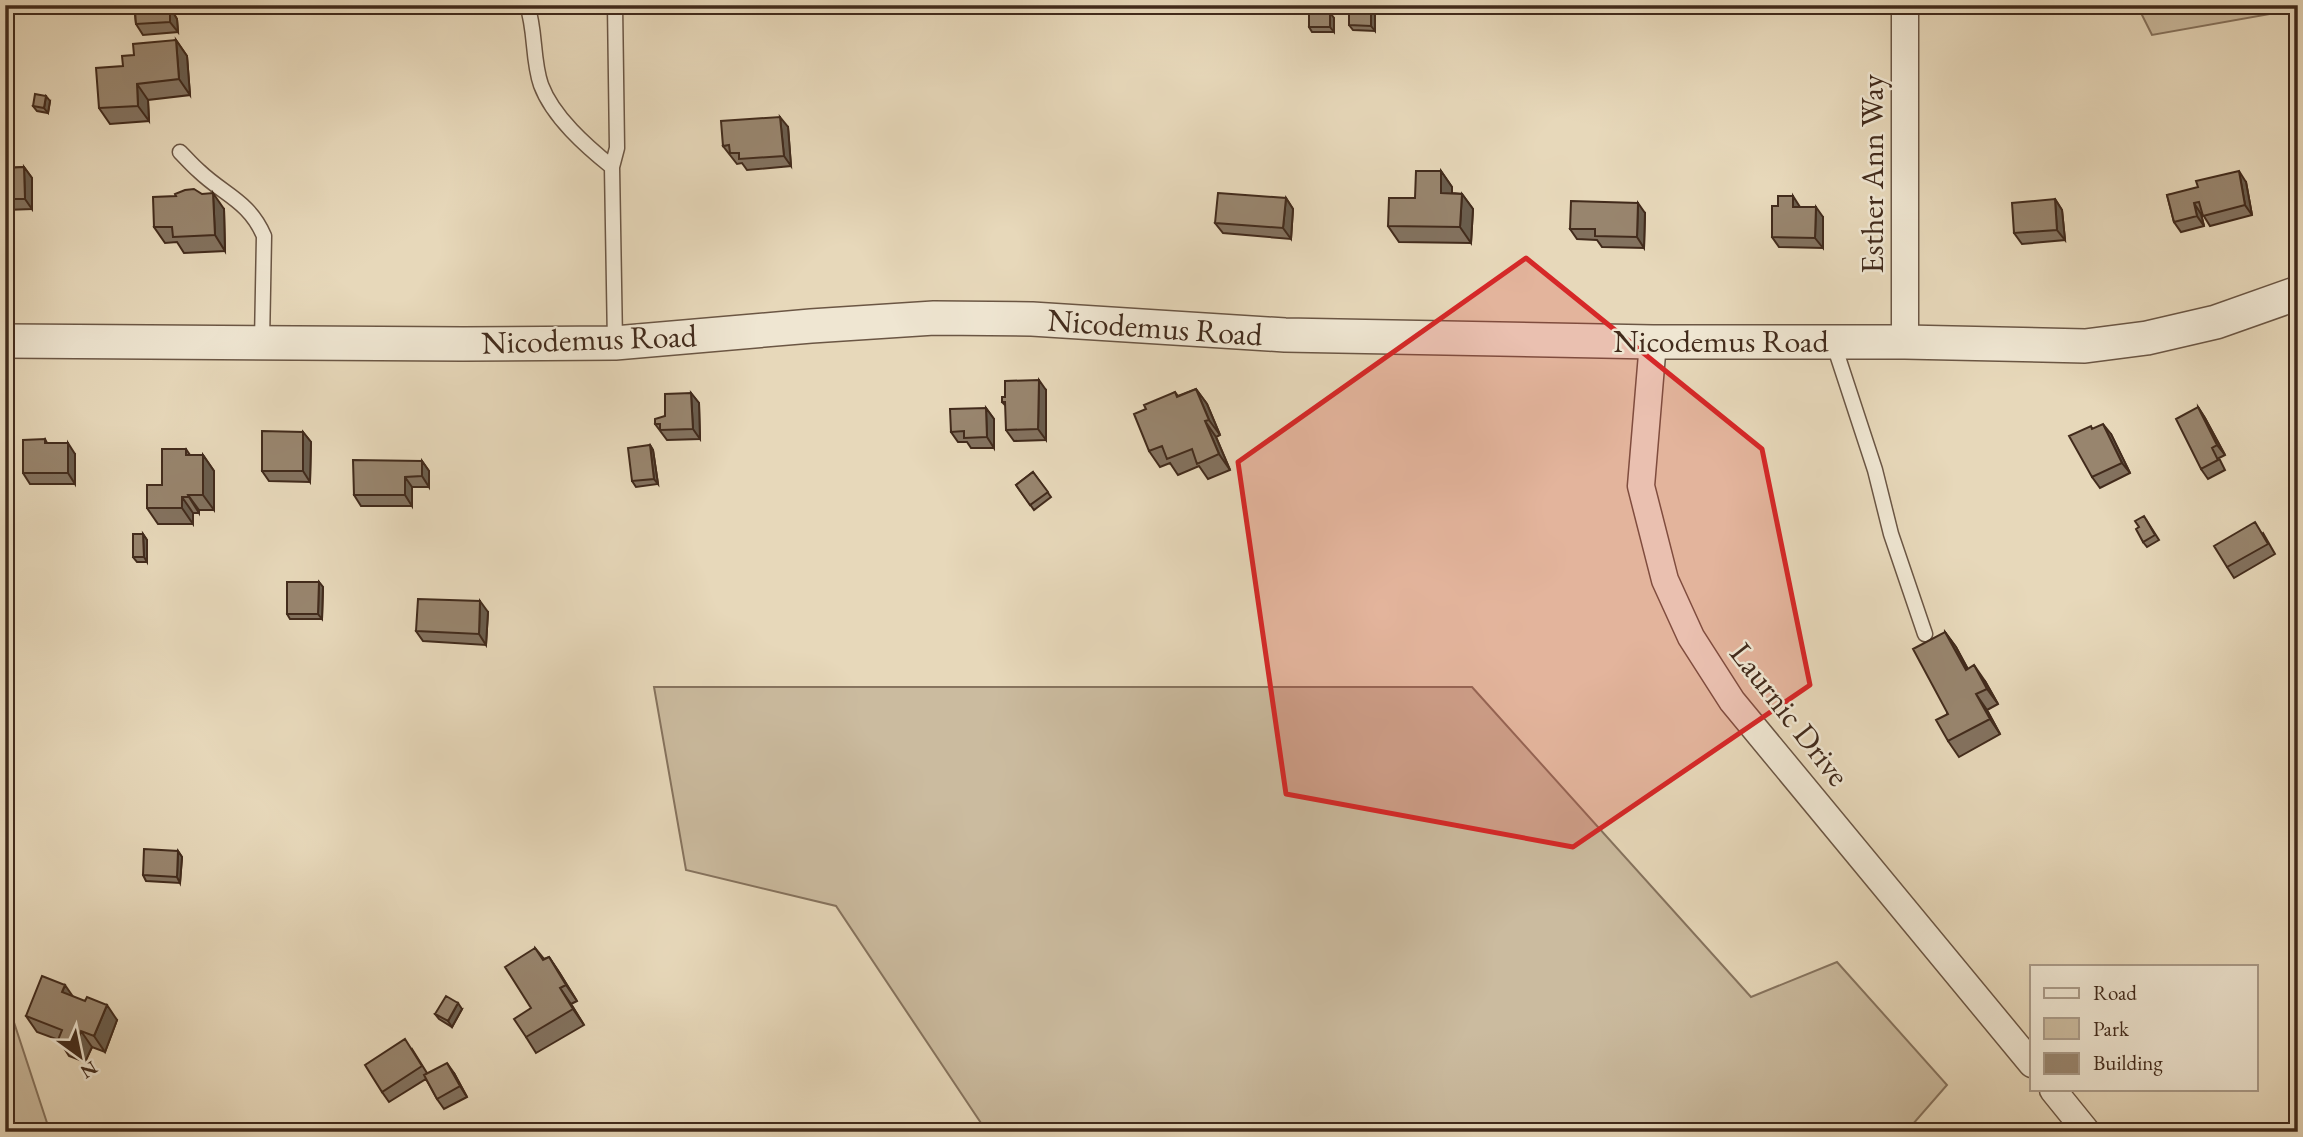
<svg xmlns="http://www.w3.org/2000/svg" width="2303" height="1137" viewBox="0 0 2303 1137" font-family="'EB Garamond',serif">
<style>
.green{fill:#cbbb9f;stroke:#86735e;stroke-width:2}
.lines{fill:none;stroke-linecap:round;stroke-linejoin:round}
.service-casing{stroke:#6b5644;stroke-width:17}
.minor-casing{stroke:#6b5644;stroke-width:29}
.tertiary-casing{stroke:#6b5644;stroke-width:36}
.service{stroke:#efe6d2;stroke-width:14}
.minor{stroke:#efe6d2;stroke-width:26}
.tertiary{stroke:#efe6d2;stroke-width:33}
.wall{fill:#83725f;stroke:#422b1c;stroke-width:2}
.shaded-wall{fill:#6a5d4d;stroke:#422b1c;stroke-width:2}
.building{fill:#98856e;stroke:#422b1c;stroke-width:2}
.marked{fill:#d62828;fill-opacity:0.2;stroke:#d62828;stroke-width:5;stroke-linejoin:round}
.labels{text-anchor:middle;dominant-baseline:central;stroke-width:5;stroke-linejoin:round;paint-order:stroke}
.street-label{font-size:32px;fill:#422b1c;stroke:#efe6d2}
</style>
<rect width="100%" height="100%" fill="#e7d8ba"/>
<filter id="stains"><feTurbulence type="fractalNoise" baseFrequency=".00286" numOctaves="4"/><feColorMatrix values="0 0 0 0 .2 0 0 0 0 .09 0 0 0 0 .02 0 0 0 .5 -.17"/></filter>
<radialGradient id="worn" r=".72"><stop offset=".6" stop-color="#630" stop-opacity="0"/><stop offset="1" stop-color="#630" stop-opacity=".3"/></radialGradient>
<path class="green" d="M2137,5H2298V9L2152,35Z
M1472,687L1751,997L1837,962L1947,1085L1906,1132H987L836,906L686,870L654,687Z
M5,995L50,1132H5Z"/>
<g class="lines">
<defs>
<path id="service" d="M527,5C536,31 532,59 541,85C553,117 586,146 612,167
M615,5L617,148L612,167L615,343
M180,152C186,158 192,165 199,171C224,195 249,201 264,236L262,342
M1833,342L1875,470L1891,534L1925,634"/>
<path id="minor" d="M1905,5V342
M1653,342L1641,486L1665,580L1691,637L1732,701L2032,1064
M2053,1090L2087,1132"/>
<path id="tertiary" d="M5,341L463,344L615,343L811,326L934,318L1032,319L1285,335L1653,342H1905L2085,346L2147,338L2216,322L2298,293"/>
</defs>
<use href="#service" class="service-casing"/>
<use href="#minor" class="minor-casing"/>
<use href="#tertiary" class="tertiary-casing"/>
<use href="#service" class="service"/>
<use href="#minor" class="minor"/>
<use href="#tertiary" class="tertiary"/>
</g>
<path class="wall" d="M132,5H173L174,14L177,19L178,32L143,35L136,24L135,15L132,11Z
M1349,5H1373L1375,8V31L1353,30L1349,25Z
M1330,13L1334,18V32H1312L1309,27Z
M176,40L187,56L190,95L148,100L149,121L110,124L99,108L134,55Z
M50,101L48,113L37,111L33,106Z
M788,127L791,166L747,170L742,163L737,164L723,146Z
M24,167L32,178V209L5,210V168Z
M1441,171L1452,187V193L1462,194L1473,209L1471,243L1399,242L1388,226Z
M2246,182L2252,215L2210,226L2202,213L2201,214L2204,226L2181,232L2174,222L2167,195Z
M1286,198L1293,209L1291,239L1223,233L1215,223Z
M2055,199L2062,210L2065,240L2022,244L2014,233Z
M1800,207L1823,217V248L1779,247L1772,237Z
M224,209L225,251L184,253L177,242L165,243L154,227Z
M1645,213L1644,248L1602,247L1597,240L1577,239L1570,229Z
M1196,389L1207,404L1220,435L1216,437L1230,470L1208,479L1199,466L1178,475L1170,463L1160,467L1149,451L1146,409L1175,392L1178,396Z
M1046,390V440L1014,441L1006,430V406L1002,402L1005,397Z
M691,393L699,403L700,439L667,440L655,424L665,416Z
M2198,407L2205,418L2225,455L2219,458L2225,470L2208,479L2201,469Z
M986,408L994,419V448H971L967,442H958L951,432Z
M2093,429L2111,434L2130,473L2100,488L2092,477Z
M303,432L311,442L310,482L269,481L262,471Z
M45,439L47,443L75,454V484H30L23,473Z
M650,445L653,450L658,484L636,487L632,481Z
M186,449L190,455H203L214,471V510H199V513H193V524H158L147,508Z
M422,461L429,471V487H412V506H361L354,495Z
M1033,472L1051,497L1034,510L1016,485Z
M2147,521L2159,540L2147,547L2143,542Z
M2263,533L2275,554L2234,578L2227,567Z
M143,534L147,540V562H137L133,557Z
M319,582L323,587L322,619H290L287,614Z
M488,612L486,645L423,641L416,631Z
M1945,632L1956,647L1968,669L1985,681L1998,704L1987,710L2000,734L1959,757L1948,741Z
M178,851L182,857L180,883L146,881L143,875Z
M535,948L544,959L549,957L559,972L577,1001L571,1004L584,1025L536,1053L526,1037L531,1008Z
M73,997L117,1020L105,1052L92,1047L85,1062L69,1056L59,1040L37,1032L26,1016Z
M462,1009L452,1027L439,1019L435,1014Z
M412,1049L427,1073H454L467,1097L444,1109L437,1099L426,1079L389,1102L382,1092Z"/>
<path class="shaded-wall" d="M166,5H173L174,14L177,19L178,32L170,22Z
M1371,5H1373L1375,8V31L1371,26Z
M1330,13L1334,18V32L1330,27Z
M176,40L187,56L190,95L179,79Z
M137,84L148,100L149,121L138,106Z
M46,96L50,101L48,113L44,108Z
M780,117L788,127L791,166L784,156Z
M24,167L32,178V209L25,199Z
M1441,171L1452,187V208L1441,193Z
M2239,171L2246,182L2252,215L2245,205Z
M213,193L224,209L225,251L215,235Z
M1462,194L1473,209L1471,243L1460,227Z
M1793,196L1800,207H1793Z
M1286,198L1293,209L1291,239L1283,228Z
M2055,199L2062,210L2065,240L2057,230Z
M1638,203L1645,213L1644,248L1637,237Z
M2194,203L2201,214L2204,226L2197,216Z
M1816,207L1823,217V248L1815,238Z
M1039,380L1046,390V440L1038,429Z
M1196,389L1207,404L1220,435L1209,420Z
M691,393L699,403L700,439L693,429Z
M2198,407L2205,418L2225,455L2217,445Z
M986,408L994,419V448L987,437Z
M1205,421L1216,437L1230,470L1219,454Z
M2103,424L2111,434L2130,473L2122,463Z
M303,432L311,442L310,482L303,471Z
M68,443L75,454V484L68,473Z
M650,445L653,450L658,484L654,479Z
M203,455L214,471V510L203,495Z
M422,461L429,471V487L422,476Z
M405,477L412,487V506L405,495Z
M188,495L199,510V513L189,497Z
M182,497L193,513V524L182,508Z
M143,534L147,540V562L144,557Z
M319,582L323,587L322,619L318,614Z
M480,601L488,612L486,645L479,634Z
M1945,632L1956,647L1976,685L1966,670Z
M1974,665L1985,681L1998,704L1987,689Z
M1976,694L1987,710L2000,734L1990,719Z
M178,851L182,857L180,883L177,877Z
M549,957L559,972L577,1001L566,985Z
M65,985L76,1001L62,992Z
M560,988L571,1004L584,1025L573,1009Z
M458,1003L462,1009L452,1027L448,1021Z
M107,1005L117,1020L105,1052L94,1036Z
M81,1031L92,1047L85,1062L75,1046Z
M447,1063L454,1073L467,1097L460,1086Z"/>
<path class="building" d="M132,5H166L167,8H170V22L136,24L135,11H132Z
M1349,5H1371V26L1349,25Z
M1309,13H1330V27H1309Z
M176,40L179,79L137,84L138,106L99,108L96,68L123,66L122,56L134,55L133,44Z
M35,94L46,96L44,108L33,106Z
M780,117L784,156L739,159V153H730L729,145L723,146L721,121Z
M24,167L25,199H5V168Z
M1416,171H1441V193L1462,194L1460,227L1388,226L1389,198H1415Z
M2239,171L2245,205L2203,216L2199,202L2194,203L2197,216L2174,222L2167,195L2198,187L2196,181Z
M194,189L202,194L213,193L215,235L173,237L172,227H154L153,197L176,196L175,194L185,190Z
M1218,193L1286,198L1283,228L1215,223Z
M1778,196H1793V207H1816L1815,238L1772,237V206H1778Z
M2055,199L2057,230L2014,233L2012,203Z
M1571,201L1638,203L1637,237L1595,236V229H1570Z
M1039,380L1038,429L1006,430L1005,402H1002V397H1005V381Z
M1196,389L1209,420L1205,421L1219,454L1197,464L1192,449L1167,459L1162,446L1149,451L1134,414L1146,409L1144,405L1175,392L1177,397Z
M691,393L693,429L660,430V424H655V419L665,416V394Z
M2198,407L2217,445L2212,448L2218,460L2201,469L2176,419Z
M986,408L987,437L964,438V431L951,432L950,409Z
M2103,424L2122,463L2092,477L2069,436L2091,426L2092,429Z
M262,431L303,432V471H262Z
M45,439V443H68V473H23V440Z
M650,445L654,479L632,481L628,448Z
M162,449H186V455H203V495H188L189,497H182V508H147V485H162Z
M353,460L422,461V476L405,477V495H354Z
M1033,472L1048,492L1030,505L1016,485Z
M2144,516L2155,535L2143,542L2136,529L2139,527L2135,521Z
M2255,522L2268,544L2227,567L2214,546Z
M133,534H143L144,557H133Z
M287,582H319L318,614H287Z
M418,599L480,601L479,634L416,631Z
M1945,632L1966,670L1974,665L1987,689L1976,694L1990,719L1948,741L1936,720L1948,714L1913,649Z
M144,849L178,851L177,877L143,875Z
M535,948L543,960L549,957L566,985L560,988L573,1009L526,1037L514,1019L531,1008L505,967Z
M42,976L65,985L62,992L85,1001L87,997L107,1005L94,1036L81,1031L75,1046L58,1040L62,1030L26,1016Z
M446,996L458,1003L448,1021L435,1014Z
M405,1039L422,1066L382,1092L365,1065Z
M447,1063L460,1086L437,1099L424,1075Z
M94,1126L98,1132H85Z"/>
<path class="marked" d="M1526,258L1762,449L1810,685L1573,847L1286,794L1238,462Z"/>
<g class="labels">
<g class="street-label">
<text transform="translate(1872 174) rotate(-90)">Esther Ann Way</text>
<text transform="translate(1155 327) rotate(4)">Nicodemus Road</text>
<text transform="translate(589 339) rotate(-2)">Nicodemus Road</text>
<text x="1721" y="341">Nicodemus Road</text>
<text transform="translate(1790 714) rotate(52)">Laurnic Drive</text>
</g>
</g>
<rect width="2303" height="1137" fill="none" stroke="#e7d8ba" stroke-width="28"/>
<rect x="7" y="7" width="2289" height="1123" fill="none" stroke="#422b1c" stroke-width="3.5"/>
<rect x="14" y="14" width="2275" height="1109" fill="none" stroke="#422b1c" stroke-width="2"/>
<rect x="2030" y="965" width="228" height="126" fill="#efe6d2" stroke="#aa9b89" stroke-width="2"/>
<rect x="2044" y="988" width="35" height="10" fill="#efe6d2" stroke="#aa9b89" stroke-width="2"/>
<text x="2093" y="1000" font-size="21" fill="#422b1c">Road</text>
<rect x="2044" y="1018" width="35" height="21" fill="#cbbb9f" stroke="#aa9b89" stroke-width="2"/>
<text x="2093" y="1036" font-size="21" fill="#422b1c">Park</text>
<rect x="2044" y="1053" width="35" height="21" fill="#98856e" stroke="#aa9b89" stroke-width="2"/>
<text x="2093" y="1070" font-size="21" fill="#422b1c">Building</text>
<g transform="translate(80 1056) rotate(147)" stroke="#efe6d2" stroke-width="5" paint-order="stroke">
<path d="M0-5L12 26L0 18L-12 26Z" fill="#422b1c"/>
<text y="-10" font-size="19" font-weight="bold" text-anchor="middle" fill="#422b1c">N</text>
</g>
<rect width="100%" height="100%" filter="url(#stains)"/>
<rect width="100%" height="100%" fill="url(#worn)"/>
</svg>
